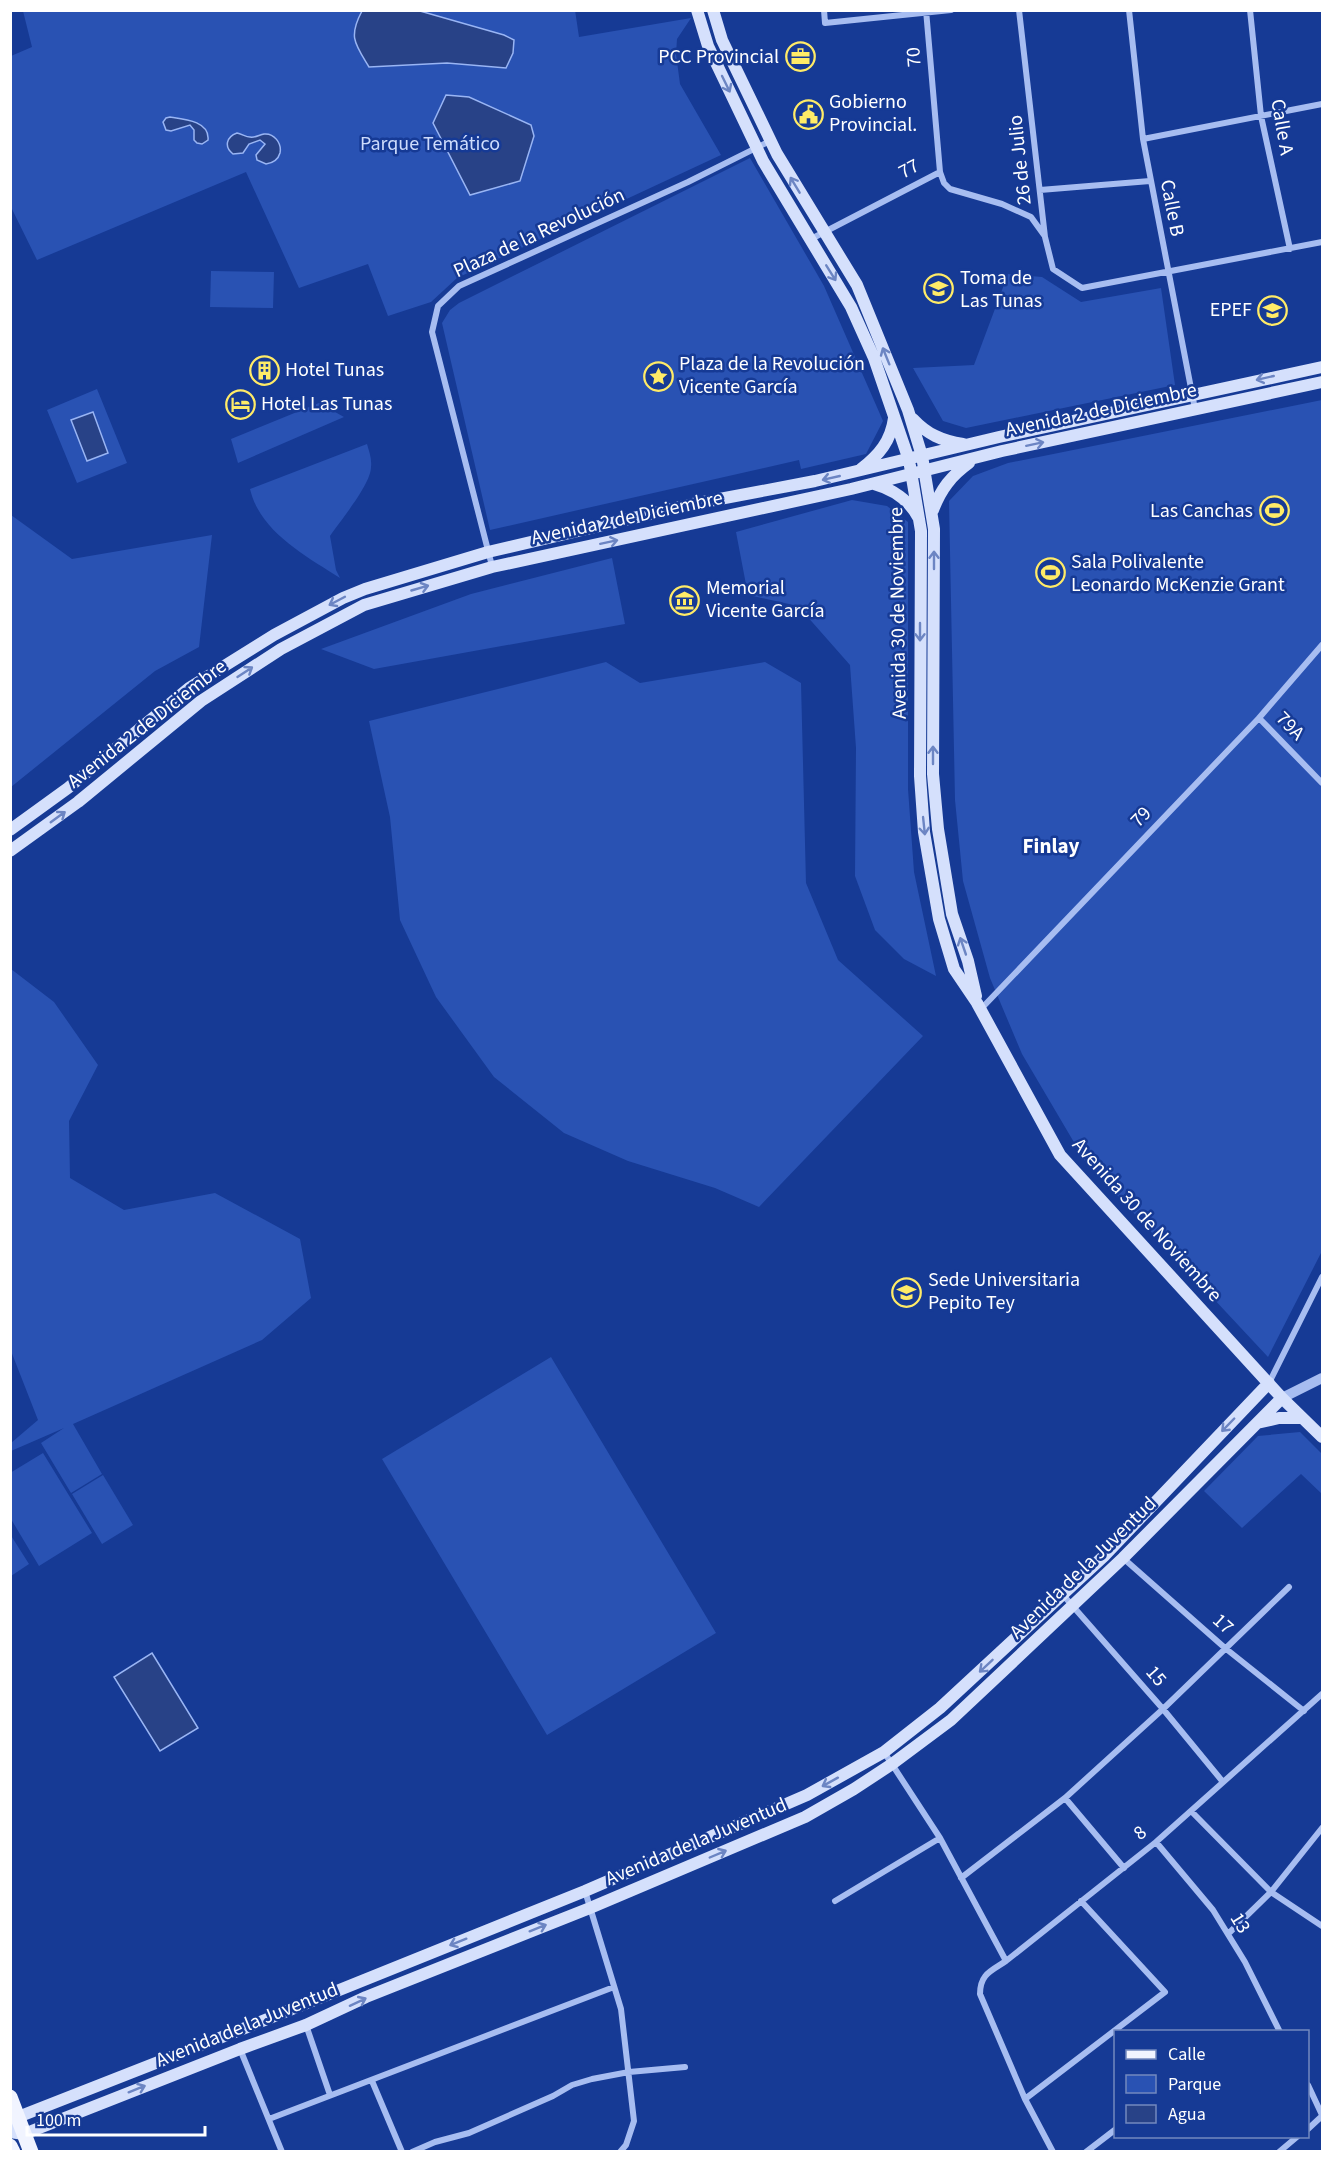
<svg xmlns="http://www.w3.org/2000/svg" width="1333" height="2162" viewBox="0 0 1333 2162" font-family="'Source Sans 3',sans-serif">
<style>
.green{fill:#2952b3}
.water{fill:#284287;stroke:#99b5f4;stroke-width:1.5}
.lines{fill:none;stroke-linecap:round;stroke-linejoin:round}
.minor{stroke:#a7bdf1;stroke-width:6}
.tertiary{stroke:#a7bdf1;stroke-width:10}
.secondary{stroke:#d5e0fc;stroke-width:12}
.primary{stroke:#f1f4ff;stroke-width:15}
.oneway{stroke:#6c85c3}
.labels{text-anchor:middle;dominant-baseline:central;stroke-width:5;stroke-linejoin:round;paint-order:stroke}
.poi-label{font-size:20px;fill:#fff;stroke:#163a95;text-anchor:start}
.street-label{font-size:20px;fill:#fff;stroke:#163a95}
.park-label{font-size:20px;fill:#cedcfc;stroke:#163a95}
.neighbourhood-label{font-size:21px;font-weight:bold;fill:#fff;stroke:#163a95}
</style>
<rect width="100%" height="100%" fill="#163a95"/>
<path class="green" d="M575,10L579,37L691,18L677,39L676,54L680,84L721,155L457,278L431,302L388,316L368,264L299,288L246,172L37,260L11,207V56L32,47L23,11Z
M750,158L824,286L883,421L866,454L801,469L799,460L490,530L442,323L450,310L459,303Z
M211,271L274,272L273,308L210,307Z
M1008,274L1042,277L1081,302L1161,288L1175,385L966,428L943,421L913,368L974,365Z
M97,389L127,463L77,483L47,410Z
M1322,400V1251L1268,1357L1085,1161L1022,1054L990,978L963,881L955,800L949,501L973,476L1008,463Z
M319,403L344,417L238,463L231,439Z
M367,444C369,451 372,459 371,467C371,484 341,520 330,536L336,570L340,578C306,556 260,532 250,489Z
M852,500L887,506L908,522V789L914,872L936,976L904,959L875,930L855,876L856,748L850,665L798,606L748,595L736,532Z
M11,515L72,559L212,535L199,647L155,671L11,787Z
M612,558L625,624L374,669L321,649L471,594Z
M606,662L640,683L765,662L801,683L806,883L838,960L923,1036L759,1207L715,1188L628,1161L564,1133L494,1077L436,997L400,920L390,817L369,721Z
M11,969L54,1002L98,1065L69,1121L70,1178L124,1210L215,1193L300,1239L311,1298L262,1340L73,1424L102,1474L71,1493L41,1443L64,1428L11,1451V1443L38,1420L11,1351Z
M551,1357L716,1633L547,1735L382,1459Z
M1300,1432L1322,1454V1494L1301,1474L1242,1528L1204,1491L1258,1436Z
M43,1453L92,1533L39,1566L11,1519L10,1473Z
M103,1475L133,1525L102,1544L72,1494Z
M10,1534L29,1564L11,1576H10Z"/>
<path class="water" d="M362,11H420L504,35L514,40L513,53L506,68L447,63L369,67C355,44 348,37 362,11Z
M446,95L469,97L531,125L534,136L520,181L470,195L433,123Z
M170,117C184,119 210,121 208,140L202,144L197,143L194,140V130L190,125L171,131L166,130L163,122L166,118Z
M237,133C242,134 246,137 250,137C255,138 259,135 264,134C274,133 282,143 280,153C278,160 273,163 266,164L257,160L256,155L265,144L260,140L249,144L243,153L233,154C224,147 226,137 237,133Z
M93,412L108,453L87,461L71,420Z
M152,1653L198,1728L160,1751L114,1677Z"/>
<g class="lines">
<path class="minor" d="M824,10L825,23L951,10
M926,10L940,172L944,183L950,189L1002,204L1031,217L1044,235
M1019,10L1045,237L1053,269L1082,288L1322,242
M1129,10L1143,139L1195,409
M1250,10L1261,116L1290,249
M1143,139L1322,104
M1040,190L1150,181
M811,239L940,172
M492,566L432,332L438,306L459,286L688,182L770,141
M1259,718L1322,783
M980,1010L1259,718L1322,645
M1269,1383L1322,1277
M1123,1558L1225,1648L1304,1711
M1063,1595L1163,1709L1223,1782
M884,1752L940,1838L1006,1961
M1065,1798L1124,1868
M1191,1811L1271,1892L1322,1926
M1156,1842L1213,1910L1245,1962L1280,2032
M961,1878L1065,1798L1163,1709L1289,1587
M585,1891L621,2009L634,2121L626,2145L620,2152
M835,1901L940,1838
M1228,1934L1271,1892L1322,1828
M306,2025L330,2095
M240,2049L282,2152
M372,2081L402,2152
M1308,2085L1322,2115
M1025,2099L1165,1992L1081,1901
M269,2119L614,1987
M1308,2129L1322,2116
M412,2152L435,2142L469,2133L553,2096L572,2085L592,2079L629,2072L685,2067
M1053,2152L1025,2099L980,1994C980,1974 991,1971 1006,1961L1156,1842L1322,1694
M1086,2152L1116,2129
M1279,2152L1298,2136"/>
<path class="tertiary" d="M1282,1398L1322,1378"/>
<path class="secondary" d="M697,10L708,46L763,161L851,307L874,358L909,460L921,531L920,776L924,832L939,919L954,969L977,1003L1060,1155L1282,1398L1322,1437
M713,10L722,40L777,154L857,285L908,410L922,456L934,529L933,774L938,829L952,914L968,961L976,996
M913,419C927,434 942,441 963,444
M861,469C879,455 891,441 894,418
M874,484C892,489 909,500 918,517
M933,510C941,489 951,476 969,463
M10,830L68,788L189,688L274,635L343,598L365,589L488,552L693,504L815,481L999,437L1322,367
M10,851L78,802L201,701L281,649L364,605L492,567L851,489L1002,451L1322,382
M1257,1423L1279,1418H1302
M12,2124L18,2117L240,2030L585,1891L807,1795L884,1752L940,1708L1104,1556L1269,1383
M10,2132L24,2134L240,2049L306,2025L366,1997L590,1908L805,1817L854,1789L892,1764L951,1720L1123,1558L1282,1398"/>
<path class="primary" d="M10,2097L31,2152
M10,2146L13,2152"/>
</g>
<defs><path id="oneway-shaft" d="M-6 0H5M1.5-3L5.5 0L1.5 3" fill="none" stroke-width="1.6" stroke-linecap="round" stroke-linejoin="round" transform="scale(1.5)"/></defs>
<g class="oneway">
<use href="#oneway-shaft" transform="translate(726 84) rotate(64)"/>
<use href="#oneway-shaft" transform="translate(795 185) rotate(-121)"/>
<use href="#oneway-shaft" transform="translate(831 273) rotate(58)"/>
<use href="#oneway-shaft" transform="translate(886 356) rotate(-112)"/>
<use href="#oneway-shaft" transform="translate(1265 378) rotate(167)"/>
<use href="#oneway-shaft" transform="translate(1035 444) rotate(-12)"/>
<use href="#oneway-shaft" transform="translate(831 478) rotate(167)"/>
<use href="#oneway-shaft" transform="translate(609 542) rotate(-12)"/>
<use href="#oneway-shaft" transform="translate(934 560) rotate(-90)"/>
<use href="#oneway-shaft" transform="translate(420 588) rotate(-16)"/>
<use href="#oneway-shaft" transform="translate(337 601) rotate(152)"/>
<use href="#oneway-shaft" transform="translate(920 632) rotate(90)"/>
<use href="#oneway-shaft" transform="translate(245 672) rotate(-33)"/>
<use href="#oneway-shaft" transform="translate(933 755) rotate(-90)"/>
<use href="#oneway-shaft" transform="translate(58 817) rotate(-36)"/>
<use href="#oneway-shaft" transform="translate(924 826) rotate(84)"/>
<use href="#oneway-shaft" transform="translate(963 946) rotate(-109)"/>
<use href="#oneway-shaft" transform="translate(1228 1425) rotate(134)"/>
<use href="#oneway-shaft" transform="translate(986 1666) rotate(137)"/>
<use href="#oneway-shaft" transform="translate(830 1782) rotate(151)"/>
<use href="#oneway-shaft" transform="translate(718 1854) rotate(-23)"/>
<use href="#oneway-shaft" transform="translate(538 1928) rotate(-22)"/>
<use href="#oneway-shaft" transform="translate(458 1942) rotate(158)"/>
<use href="#oneway-shaft" transform="translate(358 2002) rotate(-25)"/>
<use href="#oneway-shaft" transform="translate(137 2089) rotate(-22)"/>
</g>
<defs>
<symbol id="office-ring" viewBox="-11 -11 22 22"><circle r="9.5" fill="#163a95" stroke="#ffeb67" stroke-width="1.5"/><path d="M-6-3h4V-5.5h4V-3h4V5H-6ZM-1-4.5V-3h2v-1.5ZM-6 0V1H6V0Z" fill="#ffeb67"/></symbol>
<symbol id="civic-ring" viewBox="-11 -11 22 22"><circle r="9.5" fill="#163a95" stroke="#ffeb67" stroke-width="1.5"/><path d="M-.6-6.5H3V-4.5H.6V-3L4-1V1h2V6H-6V1h2V-1L-.6-3ZM-1.2 2.5V6h2.4V2.5Z" fill="#ffeb67"/></symbol>
<symbol id="school-ring" viewBox="-11 -11 22 22"><circle r="9.5" fill="#163a95" stroke="#ffeb67" stroke-width="1.5"/><path d="M0-5L7-2L0 1L-7-2ZM-4 1L0 2.5L4 1V4Q0 6-4 4Z" fill="#ffeb67"/></symbol>
<symbol id="building-ring" viewBox="-11 -11 22 22"><circle r="9.5" fill="#163a95" stroke="#ffeb67" stroke-width="1.5"/><path d="M-4-6H4V6H1V3H-1V6H-4ZM-2.5-4.3h1.7v1.8h-1.7ZM.8-4.3h1.7v1.8H.8ZM-2.5-1h1.7V.8h-1.7ZM.8-1h1.7V.8H.8Z" fill="#ffeb67"/></symbol>
<symbol id="sight-ring" viewBox="-11 -11 22 22"><circle r="9.5" fill="#163a95" stroke="#ffeb67" stroke-width="1.5"/><path d="M0-6L1.8-2.2L6-1.7L2.9 1.2L3.7 5.4L0 3.3L-3.7 5.4L-2.9 1.2L-6-1.7L-1.8-2.2Z" fill="#ffeb67"/></symbol>
<symbol id="hotel-ring" viewBox="-11 -11 22 22"><circle r="9.5" fill="#163a95" stroke="#ffeb67" stroke-width="1.5"/><path d="M-6-4.5h1.5V1H6V5H4.5V3h-9V5H-6ZM-4 0a1.8 1.8 0 1 1 3.6 0ZM.5 0V-2.5h3Q6-2.5 6 0Z" fill="#ffeb67"/></symbol>
<symbol id="stadium-ring" viewBox="-11 -11 22 22"><circle r="9.5" fill="#163a95" stroke="#ffeb67" stroke-width="1.5"/><path d="M0-5a6.5 5 0 1 0 0 10a6.5 5 0 1 0 0-10ZM-3.5-1.8h7v3.6h-7Z" fill="#ffeb67"/></symbol>
<symbol id="museum-ring" viewBox="-11 -11 22 22"><circle r="9.5" fill="#163a95" stroke="#ffeb67" stroke-width="1.5"/><path d="M0-6L6-3V-2H-6V-3ZM-5-1h2V3h-2ZM-1-1h2V3h-2ZM3-1h2V3H3ZM-6 4H6V6H-6Z" fill="#ffeb67"/></symbol>
<symbol id="university-ring" viewBox="-11 -11 22 22"><circle r="9.5" fill="#163a95" stroke="#ffeb67" stroke-width="1.5"/><path d="M0-5L7-2L0 1L-7-2ZM-4 1L0 2.5L4 1V4Q0 6-4 4Z" fill="#ffeb67"/></symbol>
</defs>
<g fill-rule="evenodd">
<use href="#office-ring" x="784" y="40" width="33" height="33"/>
<use href="#civic-ring" x="792" y="98" width="33" height="33"/>
<use href="#school-ring" x="922" y="272" width="33" height="33"/>
<use href="#school-ring" x="1256" y="294" width="33" height="33"/>
<use href="#building-ring" x="248" y="354" width="33" height="33"/>
<use href="#sight-ring" x="642" y="360" width="33" height="33"/>
<use href="#hotel-ring" x="224" y="388" width="33" height="33"/>
<use href="#stadium-ring" x="1258" y="494" width="33" height="33"/>
<use href="#stadium-ring" x="1034" y="556" width="33" height="33"/>
<use href="#museum-ring" x="668" y="584" width="33" height="33"/>
<use href="#university-ring" x="890" y="1276" width="33" height="33"/>
</g>
<g class="labels">
<g class="poi-label">
<text x="779" y="57" text-anchor="end">PCC Provincial</text>
<text x="829" y="102">Gobierno<tspan x="829" dy="23">Provincial.</tspan></text>
<text x="960" y="278">Toma de<tspan x="960" dy="23">Las Tunas</tspan></text>
<text x="1252" y="310" text-anchor="end">EPEF</text>
<text x="679" y="364">Plaza de la Revolución<tspan x="679" dy="23">Vicente García</tspan></text>
<text x="285" y="370">Hotel Tunas</text>
<text x="261" y="404">Hotel Las Tunas</text>
<text x="1253" y="511" text-anchor="end">Las Canchas</text>
<text x="1071" y="562">Sala Polivalente<tspan x="1071" dy="23">Leonardo McKenzie Grant</tspan></text>
<text x="706" y="588">Memorial<tspan x="706" dy="23">Vicente García</tspan></text>
<text x="928" y="1280">Sede Universitaria<tspan x="928" dy="23">Pepito Tey</tspan></text>
</g>
<g class="street-label">
<text transform="translate(914 57) rotate(-95)">70</text>
<text transform="translate(1282 127) rotate(80)">Calle A</text>
<text transform="translate(1020 160) rotate(-96)">26 de Julio</text>
<text transform="translate(909 169) rotate(-28)">77</text>
<text transform="translate(1172 208) rotate(79)">Calle B</text>
<text transform="translate(539 233) rotate(-25)">Plaza de la Revolución</text>
<text transform="translate(1101 410) rotate(-12)">Avenida 2 de Diciembre</text>
<text transform="translate(627 518) rotate(-12)">Avenida 2 de Diciembre</text>
<text transform="translate(898 613) rotate(-91)">Avenida 30 de Noviembre</text>
<text transform="translate(147 724) rotate(-38)">Avenida 2 de Diciembre</text>
<text transform="translate(1290 726) rotate(45)">79A</text>
<text transform="translate(1141 817) rotate(-46)">79</text>
<text transform="translate(1147 1220) rotate(48)">Avenida 30 de Noviembre</text>
<text transform="translate(1083 1568) rotate(-44)">Avenida de la Juventud</text>
<text transform="translate(1223 1624) rotate(42)">17</text>
<text transform="translate(1156 1676) rotate(49)">15</text>
<text transform="translate(1140 1833) rotate(-39)">8</text>
<text transform="translate(696 1842) rotate(-23)">Avenida de la Juventud</text>
<text transform="translate(1240 1923) rotate(58)">13</text>
<text transform="translate(247 2025) rotate(-22)">Avenida de la Juventud</text>
</g>
<g class="park-label">
<text x="430" y="144">Parque Temático</text>
</g>
<g class="neighbourhood-label">
<text x="1051" y="846">Finlay</text>
</g>
</g>
<rect width="1333" height="2162" fill="none" stroke="#ffffff" stroke-width="24"/>
<rect x="1114" y="2030" width="195" height="108" fill="#163a95" stroke="#7389bf" stroke-width="1.5"/>
<rect x="1126" y="2050" width="30" height="9" fill="#f1f4ff" stroke="#7389bf" stroke-width="1.5"/>
<text x="1168" y="2060" font-size="18" fill="#ffffff">Calle</text>
<rect x="1126" y="2075" width="30" height="18" fill="#2952b3" stroke="#7389bf" stroke-width="1.5"/>
<text x="1168" y="2090" font-size="18" fill="#ffffff">Parque</text>
<rect x="1126" y="2105" width="30" height="18" fill="#284287" stroke="#7389bf" stroke-width="1.5"/>
<text x="1168" y="2120" font-size="18" fill="#ffffff">Agua</text>
<path d="M27 2126v9h178v-9" fill="none" stroke="#ffffff" stroke-width="3"/>
<text x="36" y="2126" font-size="18" fill="#ffffff" stroke="#163a95" stroke-width="4.5" paint-order="stroke">100 m</text>
</svg>
